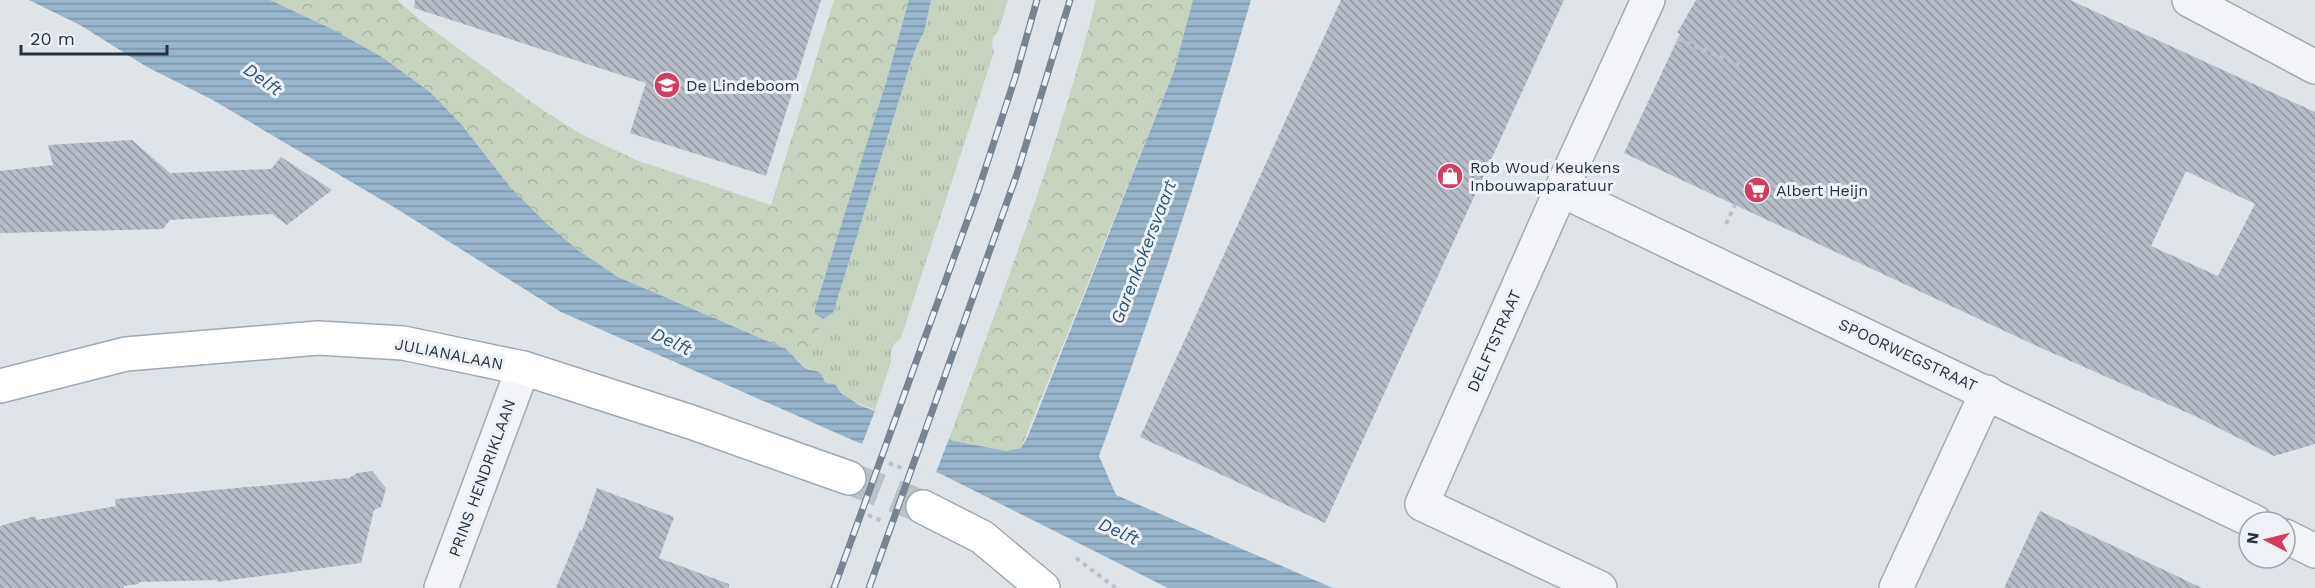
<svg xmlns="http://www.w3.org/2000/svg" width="2315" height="588" viewBox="0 0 2315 588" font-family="'Work Sans',sans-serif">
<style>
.grass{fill:url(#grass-tufts)}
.forest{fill:url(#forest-crowns)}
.water{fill:url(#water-rules)}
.pier{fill:#dfe4e9}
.building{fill:url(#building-back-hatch);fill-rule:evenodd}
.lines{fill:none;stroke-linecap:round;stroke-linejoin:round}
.major-tunnel{stroke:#bac1c7;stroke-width:33;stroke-dasharray:33 16;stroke-linecap:butt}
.minor-casing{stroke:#a4abb3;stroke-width:36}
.major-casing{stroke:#9da9b5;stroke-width:36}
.path{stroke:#bdc2c8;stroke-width:4;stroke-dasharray:4.5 4.5;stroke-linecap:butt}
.minor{stroke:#f2f4f7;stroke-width:33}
.major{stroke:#fff;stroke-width:33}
.rail-casing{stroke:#778593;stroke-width:7}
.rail{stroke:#eef2f6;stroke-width:4.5;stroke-dasharray:14;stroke-linecap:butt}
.labels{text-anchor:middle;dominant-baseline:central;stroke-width:6;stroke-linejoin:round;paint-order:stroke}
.poi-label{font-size:16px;fill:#273341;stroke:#eef2f6;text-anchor:start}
.street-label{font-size:16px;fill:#273341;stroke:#eef2f6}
.water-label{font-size:18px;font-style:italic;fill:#2f5677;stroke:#eef2f6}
</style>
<defs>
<pattern id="grass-tufts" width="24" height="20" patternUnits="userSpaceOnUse" patternTransform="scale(1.5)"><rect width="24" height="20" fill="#c6d3bf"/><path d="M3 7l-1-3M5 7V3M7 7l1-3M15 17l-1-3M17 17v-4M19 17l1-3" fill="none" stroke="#aab6a5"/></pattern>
<pattern id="forest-crowns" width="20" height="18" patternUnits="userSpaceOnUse" patternTransform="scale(1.5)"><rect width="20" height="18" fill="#c6d3bf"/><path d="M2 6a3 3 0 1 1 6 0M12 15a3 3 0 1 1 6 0" fill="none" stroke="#aab6a5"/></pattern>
<pattern id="water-rules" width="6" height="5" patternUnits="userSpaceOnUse" patternTransform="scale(1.5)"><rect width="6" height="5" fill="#98b5cb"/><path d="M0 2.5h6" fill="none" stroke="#7c94a6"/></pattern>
<pattern id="building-back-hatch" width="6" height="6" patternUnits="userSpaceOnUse" patternTransform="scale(1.5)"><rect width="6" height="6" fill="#b6bdc6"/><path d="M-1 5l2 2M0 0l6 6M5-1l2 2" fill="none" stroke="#949aa2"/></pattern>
</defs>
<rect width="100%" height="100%" fill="#dfe4e9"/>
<path class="grass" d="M931,0H1008L998,32L993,37L992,45L994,52L901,338C892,344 890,352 891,362L875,410C856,402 848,402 835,384L825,383L813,370L805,367L823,319L833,313L909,68L917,45L924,32Z"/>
<path class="forest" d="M270,0H397L425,24L541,109L581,134L636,160L771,205L834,0H909L887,79L815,308V314L823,319L805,367L786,349L618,277L579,251L545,222L511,188L461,124L430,92L382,57L330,28Z
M1096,0H1193L1174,71L1021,448L1005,451L954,441L949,439C1002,294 1058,150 1096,0Z"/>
<path class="water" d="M29,0H270L330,28L382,57L430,92L461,124L511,188L545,222L579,251L618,277L786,349C792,354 798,362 804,367C816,375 820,365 825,383L835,384L841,393L859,405L954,441L1006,451L1021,448L1028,436L1174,71L1193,0H1251C1206,155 1155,305 1099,456L1116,495L1333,588H1168L941,474L857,442L561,312L397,209L211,99L147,67L80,25Z
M909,0H931L924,32L917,45L909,68L833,313L823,319L815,314V308L887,79Z"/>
<path class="pier" d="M876,408L950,436L935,475L861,447Z"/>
<path class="building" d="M415,0H821L766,176L630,133L646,83L414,8Z
M1341,0H1564L1325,523L1140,437Z
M1696,0H2070L2315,112V444L2274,456L2197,417L2039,347L1624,153L1680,34L1677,33ZM2186,171L2255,204L2218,276L2151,246Z
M132,140L170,173L271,169L281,157L332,190L287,225L272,214L170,220L163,229L0,233V171L53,165L48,145Z
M372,471L386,488L381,507L374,510L361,563L217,582V580L139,582V584L124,586V588H0V526L35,516L37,520L116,506L115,499L349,478L357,473Z
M597,488L674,517L659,558L729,584V588H556L580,530L582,531Z
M2040,511L2202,588H2004Z"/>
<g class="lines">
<path class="major-tunnel" d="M849,478L923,507"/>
<defs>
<path id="minor" d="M2189,0L2315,67
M1561,190L2255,522
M2285,536L2315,551
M441,588L523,368
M1600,588L1422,504L1561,190L1648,0
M1896,588L1987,392"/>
<path id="major" d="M0,386L126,354L318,338L403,343L523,368L691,422L849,478
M923,507L982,537L1043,588"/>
</defs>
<use href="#minor" class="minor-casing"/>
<use href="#major" class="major-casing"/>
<path class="path" d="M1678,39L1739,65
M1726,224L1735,205
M889,463L904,469
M868,515L884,522
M1076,558L1116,588"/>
<use href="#minor" class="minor"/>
<use href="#major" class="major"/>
<defs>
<path id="rail" d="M834,588L977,194L1015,78L1037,0
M869,588L1017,174L1070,0"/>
</defs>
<use href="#rail" class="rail-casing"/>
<use href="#rail" class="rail"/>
</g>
<defs>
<symbol id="school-disc" viewBox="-11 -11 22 22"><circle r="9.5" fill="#d53c61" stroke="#eef2f6"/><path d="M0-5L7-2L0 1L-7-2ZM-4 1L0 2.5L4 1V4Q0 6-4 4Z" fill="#fff"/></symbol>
<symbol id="shop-disc" viewBox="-11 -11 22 22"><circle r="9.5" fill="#d53c61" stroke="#eef2f6"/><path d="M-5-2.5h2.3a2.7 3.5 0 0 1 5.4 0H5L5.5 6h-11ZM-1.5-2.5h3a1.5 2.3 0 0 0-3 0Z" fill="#fff"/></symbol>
<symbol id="supermarket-disc" viewBox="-11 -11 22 22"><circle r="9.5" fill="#d53c61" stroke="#eef2f6"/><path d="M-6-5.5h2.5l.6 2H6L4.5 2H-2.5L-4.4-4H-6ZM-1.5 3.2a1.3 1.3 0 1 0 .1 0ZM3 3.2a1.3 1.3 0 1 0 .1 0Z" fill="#fff"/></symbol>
</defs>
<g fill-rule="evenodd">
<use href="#school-disc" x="652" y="70" width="30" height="30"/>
<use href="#shop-disc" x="1435" y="161" width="30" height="30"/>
<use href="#supermarket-disc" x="1742" y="175" width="30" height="30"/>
</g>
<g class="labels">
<g class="poi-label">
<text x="686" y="85">De Lindeboom</text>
<text x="1470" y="167">Rob Woud Keukens<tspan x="1470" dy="18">Inbouwapparatuur</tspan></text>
<text x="1776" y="190">Albert Heijn</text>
</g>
<g class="street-label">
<text transform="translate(1494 341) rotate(-66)">DELFTSTRAAT</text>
<text transform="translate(449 354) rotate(11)">JULIANALAAN</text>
<text transform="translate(1908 355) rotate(25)">SPOORWEGSTRAAT</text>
<text transform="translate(482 478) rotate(-70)">PRINS HENDRIKLAAN</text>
</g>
<g class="water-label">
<text transform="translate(263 79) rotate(35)">Delft</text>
<text transform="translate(1143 252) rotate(-69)">Garenkokersvaart</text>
<text transform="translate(672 341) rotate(25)">Delft</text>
<text transform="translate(1119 531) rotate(24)">Delft</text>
</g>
</g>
<g transform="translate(2267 540) rotate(277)"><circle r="28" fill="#eef2f6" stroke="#9ea6ae" stroke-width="1.5"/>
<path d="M0-4.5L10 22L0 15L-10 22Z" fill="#d53c61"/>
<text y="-9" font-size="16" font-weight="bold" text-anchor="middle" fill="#273341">N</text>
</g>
<path d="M21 45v9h146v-9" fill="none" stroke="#273341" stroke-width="3"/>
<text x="30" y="45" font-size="18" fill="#273341" stroke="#eef2f6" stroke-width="4.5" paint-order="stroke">20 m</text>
</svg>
